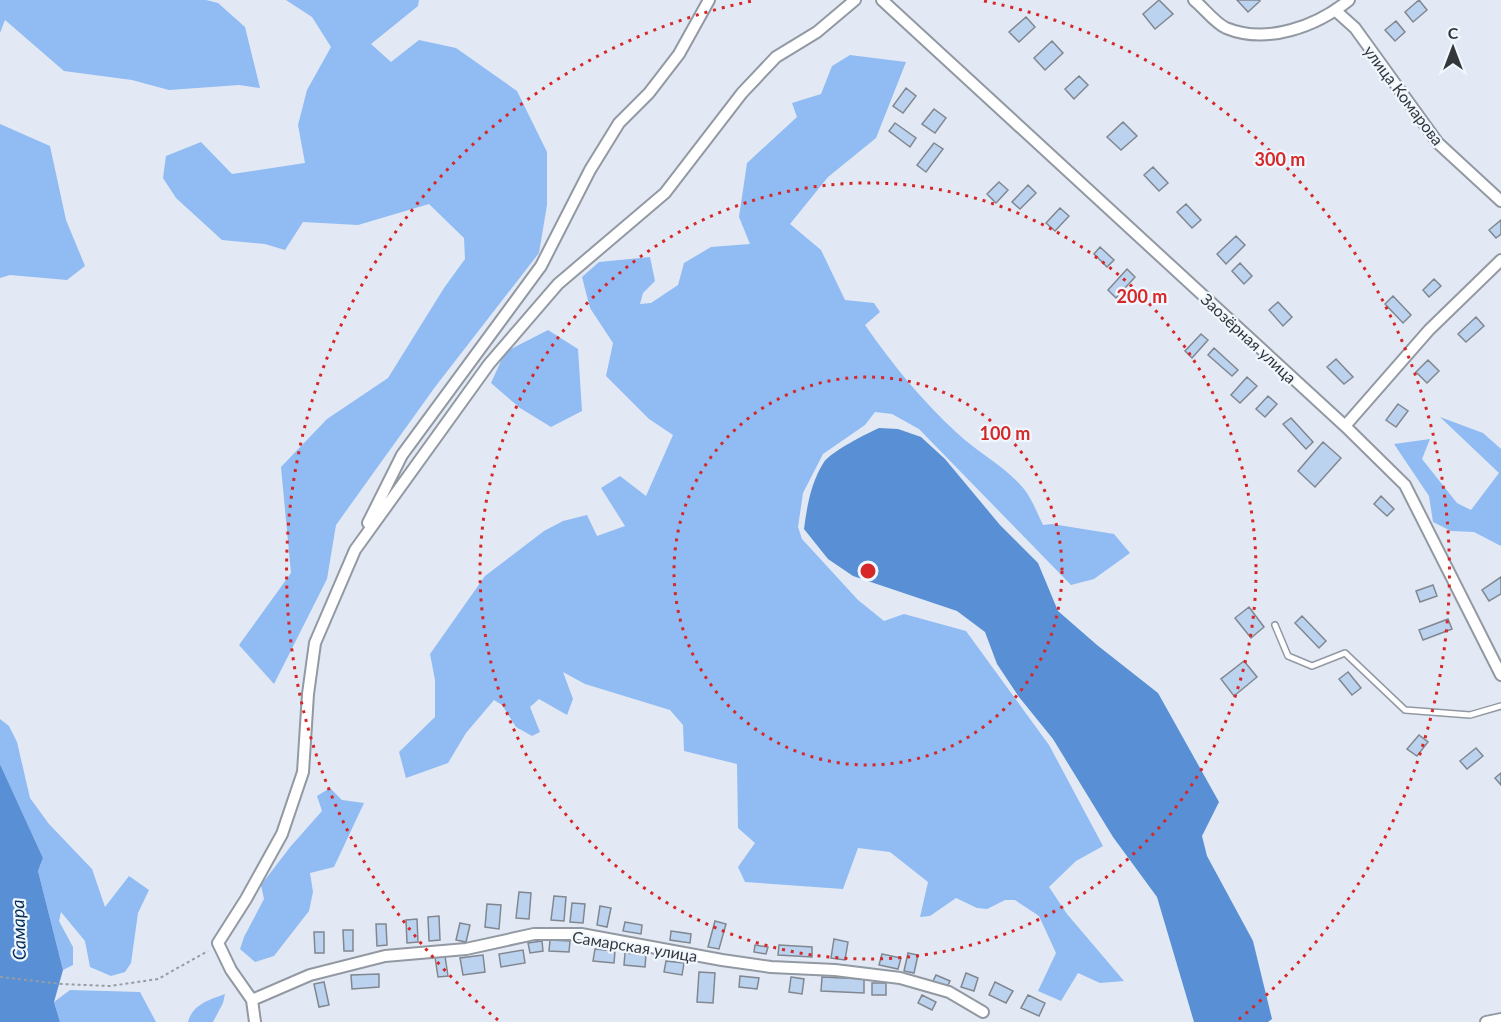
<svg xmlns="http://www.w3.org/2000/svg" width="1501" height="1022" viewBox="0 0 1501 1022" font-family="Lato,sans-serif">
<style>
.green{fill:#90bbf3}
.water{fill:#598fd4}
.building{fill:#bcd3f0;stroke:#808790;stroke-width:1.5}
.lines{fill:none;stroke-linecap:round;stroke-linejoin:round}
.service-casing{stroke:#9299a2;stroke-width:8}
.minor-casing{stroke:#9299a2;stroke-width:14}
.path{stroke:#979ca4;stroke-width:2;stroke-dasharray:3 3;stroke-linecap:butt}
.service{stroke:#fff;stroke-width:5}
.minor{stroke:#fff;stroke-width:10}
.ring{fill:none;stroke:#d62828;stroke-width:3;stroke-dasharray:3 6}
.labels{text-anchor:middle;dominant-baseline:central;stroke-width:4.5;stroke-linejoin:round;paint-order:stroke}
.street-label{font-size:16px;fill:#34373a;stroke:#f0f7ff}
.water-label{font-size:18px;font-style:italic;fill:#072e5a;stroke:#f0f7ff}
.centre{fill:#d62828;stroke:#f0f7ff;stroke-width:3}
.ring-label{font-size:18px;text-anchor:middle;font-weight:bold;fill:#d62828;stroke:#f0f7ff;stroke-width:4.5;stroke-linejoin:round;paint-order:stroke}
</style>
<rect width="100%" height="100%" fill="#e2e9f4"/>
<path class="green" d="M0,0H206L218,3L245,27L260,88L239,85L169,90L132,80L64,71L5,20L0,33Z
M286,0H419L418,6L371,44L391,62L419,40L456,48L517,91L547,152V205L539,253L435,387L336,525L327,579L274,684L239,645L291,573L281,467L327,419L388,378L444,288L465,259L464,238L429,204L358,225L303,222L285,250L265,244L222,240L176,198L163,178L166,156L201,142L232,174L305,163L298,125L307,90L331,47L312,17Z
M850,55L906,62L876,138L828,177L790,224L821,250L845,300L874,303L880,312L865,325C892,364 922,401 957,433C978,453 1005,466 1024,489C1032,499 1037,513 1043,525L1052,524L1114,534L1130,553L1094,579L1071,585L919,429L892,414L875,412L865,425L823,454L803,493L798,527L802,539L858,600L884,621L904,614L966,631L1049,745L1103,846L1076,861L1049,887L1067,914L1124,981L1100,983L1078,973L1061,1001L1038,991L1056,953L1039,916L1015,900H1005L987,909L977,908L956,898L930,916L920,917L928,882L890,852L858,848L843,889L745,882L738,867L755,843L738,828L737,764L684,751L683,725L670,710L585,684L563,672L573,699L567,715L539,699L530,707L540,732L532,736L516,727L502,705L494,700L466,733L448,763L406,778L399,752L435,717V680L430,654L485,576L544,531L563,521L587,515L597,536L625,526L601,488L620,476L646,496L673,435L649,419L606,376L613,343L590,308L582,277L599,262L650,257L655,281L643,293L640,304L651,303L678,285L684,263L711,247L750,244L739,217L747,163L797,117L792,103L821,94L832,66Z
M0,124L50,146L66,220L85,266L67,280L10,275L0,278Z
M548,330L578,349L582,411L551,427L520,408L491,383L505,352Z
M1440,417L1483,433L1501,449V546L1474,532L1451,531L1433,522L1429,496L1394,444L1430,439L1422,459L1457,503L1471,510L1499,473Z
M0,719L9,726L17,742L30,798L49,824L92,869L105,907L129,876L149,890L138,913L131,963L125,972L111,976L90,967L85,941L61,912L59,921L73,947V965L63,970L38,871L43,858L0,764Z
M330,788L342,800L364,803L334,867L310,873L313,892L309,911L274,956L255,962L240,949L244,937L264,899L261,885L291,846L322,811L317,796Z
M70,990L140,992L156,1022H60L54,1002Z
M225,994L223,1003L213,1022H188C193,1004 209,1000 225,994Z"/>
<path class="water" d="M879,428L898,429L921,437L945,459L1000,525L1038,563L1058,611L1097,645L1158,693L1219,802L1202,836L1207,856L1253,941L1272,1019L1268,1022H1194L1157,897L1113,837L1053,739L1019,697L997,664L985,632L957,611L853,576L828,559L804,529C807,506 811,482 824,462C832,451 866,434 879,428Z
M0,764L43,858L38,871L63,970L54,1002L60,1022H0Z"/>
<path class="building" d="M1159,0L1173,14L1155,29L1143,14Z
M1237,0H1258L1260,1L1248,12Z
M1419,0L1427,10L1413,22L1405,12Z
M1026,17L1035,27L1019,42L1009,32Z
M1396,21L1405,32L1395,41L1385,30Z
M1052,41L1063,53L1045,70L1034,58Z
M1079,76L1088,85L1074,99L1065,89Z
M906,88L916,96L903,113L893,106Z
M934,109L946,118L935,133L922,124Z
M1123,122L1137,136L1121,150L1107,137Z
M895,123L916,138L910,147L889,131Z
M934,143L943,149L926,172L917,165Z
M1153,167L1168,183L1159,191L1144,175Z
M999,182L1008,190L996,203L987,194Z
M1028,185L1036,193L1020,209L1012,202Z
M1186,204L1201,220L1192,228L1177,212Z
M1060,208L1069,216L1055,231L1046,223Z
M1501,220V234L1496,238L1489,230Z
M1236,236L1245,245L1226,264L1217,254Z
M1100,247L1114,260L1107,267L1094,254Z
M1240,263L1252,276L1244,284L1232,271Z
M1127,269L1135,277L1116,298L1108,290Z
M1434,279L1441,286L1429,297L1423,290Z
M1393,296L1411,315L1403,323L1385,304Z
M1278,302L1292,317L1283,326L1269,310Z
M1476,317L1484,326L1466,342L1458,334Z
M1201,334L1208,340L1192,358L1185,351Z
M1214,348L1238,370L1232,376L1208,355Z
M1336,359L1353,377L1344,384L1327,367Z
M1428,360L1439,371L1427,383L1416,372Z
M1247,377L1257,386L1240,403L1231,395Z
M1268,396L1277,404L1265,417L1256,409Z
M1398,404L1408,411L1396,427L1386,420Z
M1291,418L1313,442L1306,449L1283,424Z
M1323,442L1341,458L1315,487L1298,471Z
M1381,496L1394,509L1387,516L1374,504Z
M1501,577V594L1489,601L1482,590Z
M1433,585L1437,596L1420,602L1416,591Z
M1249,607L1264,627L1251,638L1235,618Z
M1302,616L1326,641L1319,648L1295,623Z
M1448,619L1452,629L1423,640L1419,630Z
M1244,661L1257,677L1234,696L1221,679Z
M1348,672L1361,688L1352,695L1339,679Z
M1419,735L1428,742L1417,756L1407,749Z
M1476,748L1483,756L1467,769L1460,761Z
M1501,773V785L1495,778Z
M519,892L531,893L529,919L516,918Z
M554,896L566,897L564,921L551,920Z
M572,903L585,904L583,923L570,922Z
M487,904L501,905L499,929L485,927Z
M600,906L611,908L607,927L597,925Z
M439,916L440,940L429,941L428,917Z
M417,919L418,942L407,943L406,920Z
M715,921L726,924L719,949L708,947Z
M625,922L642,925L641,934L623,931Z
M460,923L470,925L466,942L456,940Z
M376,924H386L387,945L377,946Z
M343,930H353V951H344Z
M671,931L691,934L690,943L670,940Z
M314,932H324V953H315Z
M834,939L848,942L845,960L831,958Z
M550,940L570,941L569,952L549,951Z
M542,941L543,951L530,953L528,943Z
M755,945L768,947L766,954L754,952Z
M779,945L812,947V957L778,955Z
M595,949L615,951L614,963L593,961Z
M523,950L525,963L501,967L499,954Z
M625,953L646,955L645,967L624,965Z
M908,953L918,955L914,973L904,971Z
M882,954L901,958L898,969L879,965Z
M483,955L485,972L463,975L460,958Z
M445,956L448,976L438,977L435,957Z
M666,961L684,963L682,975L664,972Z
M699,972L715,973L713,1003L697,1002Z
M966,973L978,978L974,991L961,987Z
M379,974V987L352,989L351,975Z
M936,975L950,981L947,987L933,981Z
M740,976L759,978L757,989L739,987Z
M791,977L804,979L802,994L789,992Z
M822,977L864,979V993L821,991Z
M324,982L329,1005L319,1007L314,984Z
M995,982L1013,991L1006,1003L989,995Z
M872,983H886V995H872Z
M922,995L936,1002L932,1010L918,1003Z
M1028,995L1045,1003L1039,1016L1021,1008Z"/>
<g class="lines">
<defs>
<path id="service" d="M1275,625L1288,656L1312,666L1345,653L1405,710L1470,715L1501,706"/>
<path id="minor" d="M882,0L1345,426L1405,485L1501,675
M1194,0C1204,8 1215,23 1226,28C1267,45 1317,26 1349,0
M1336,11L1355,28L1438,143L1501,201
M1345,426L1429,330L1501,260
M368,523L402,455L541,266L590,170L619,123L649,93L679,54L709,0
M252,1000L310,975L385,956L466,949L534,934H581L722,960L771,967L835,970L900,978L949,992L983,1012
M255,1022L252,1000L231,970L218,943L246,899L282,834L303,772L308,694L315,643L355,550L489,364L558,284L665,193L742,93L776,57L817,32L855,0
M1486,1022L1501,1019"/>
</defs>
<use href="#service" class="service-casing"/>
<use href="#minor" class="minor-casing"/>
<path class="path" d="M0,977L62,984L110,986L158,979L208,951"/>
<use href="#service" class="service"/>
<use href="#minor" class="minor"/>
</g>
<g class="ring">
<circle cx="868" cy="571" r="194"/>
<circle cx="868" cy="571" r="388"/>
<path d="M498 1020A582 582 0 0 1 752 1M984 1A582 582 0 0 1 1238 1020"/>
</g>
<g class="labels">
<g class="street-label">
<text transform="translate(1404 95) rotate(53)">улица Комарова</text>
<text transform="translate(1249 338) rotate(43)">Заозёрная улица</text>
<text transform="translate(635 946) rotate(9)">Самарская улица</text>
</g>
<g class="water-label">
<text transform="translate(18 930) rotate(-92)">Самара</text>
</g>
</g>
<circle cx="868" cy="571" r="9" class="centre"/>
<g class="ring-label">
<text x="1280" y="166">300 m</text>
<text x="1142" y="303">200 m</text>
<text x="1005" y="440">100 m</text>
</g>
<g transform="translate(1453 48)" stroke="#f0f7ff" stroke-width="4.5" paint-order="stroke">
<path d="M0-4.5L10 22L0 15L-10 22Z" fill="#34373a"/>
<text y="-9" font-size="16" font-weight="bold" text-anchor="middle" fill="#34373a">С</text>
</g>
</svg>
